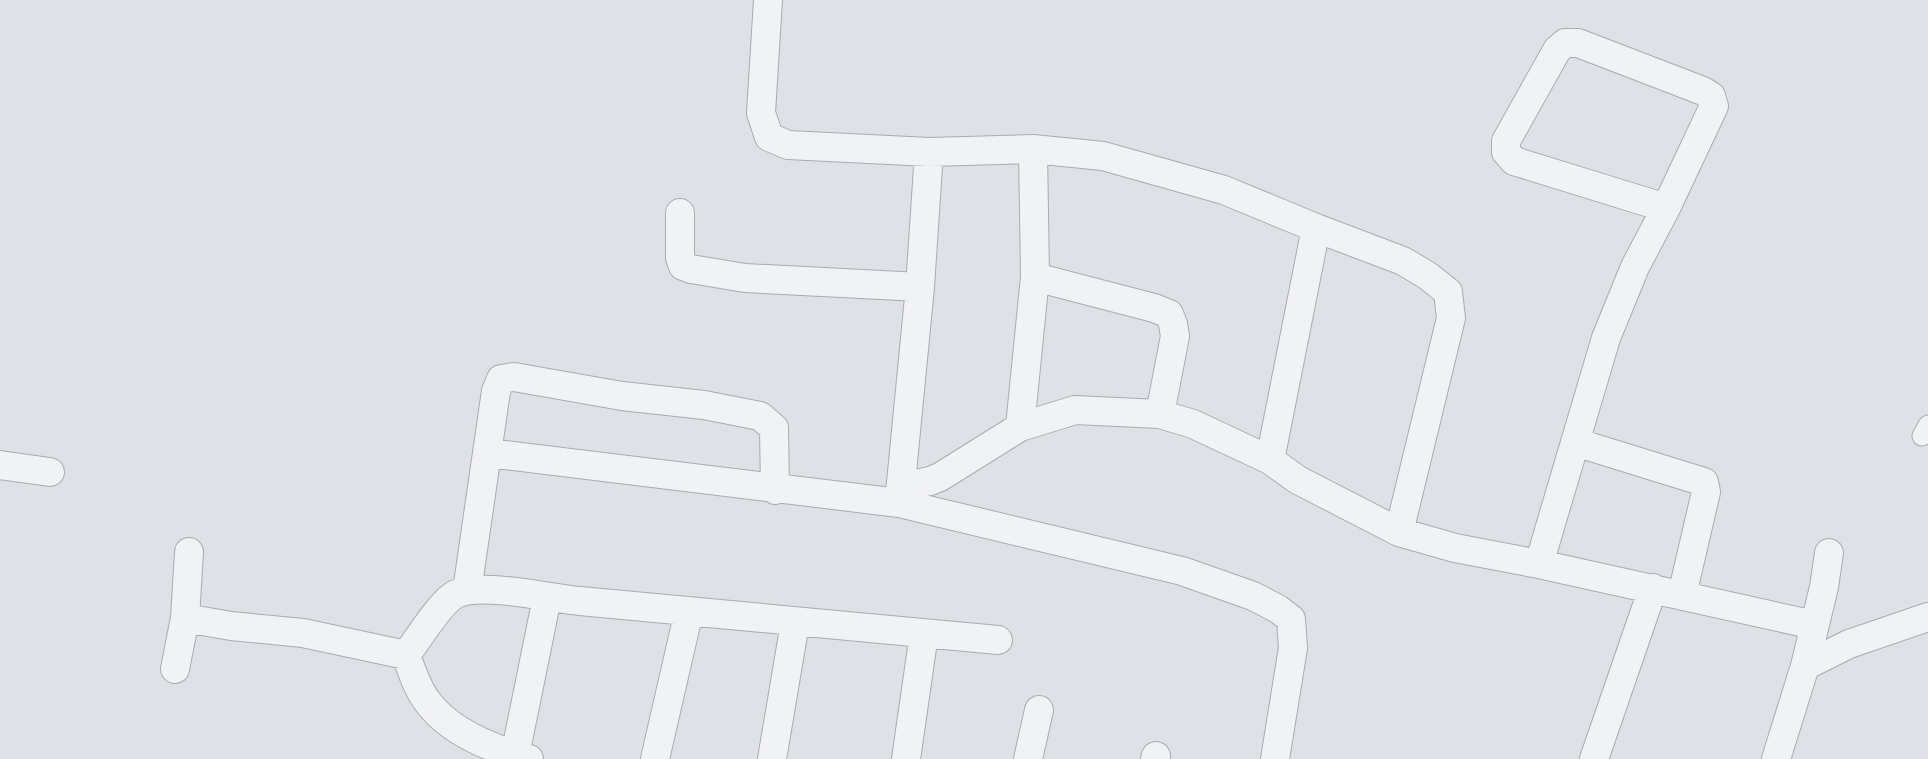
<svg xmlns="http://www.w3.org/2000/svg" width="1928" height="759" viewBox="0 0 1928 759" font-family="Karla,sans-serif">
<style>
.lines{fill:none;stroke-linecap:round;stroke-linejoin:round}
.lane-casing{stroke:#a8abb4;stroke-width:21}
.street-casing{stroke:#a8abb4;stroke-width:30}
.lane{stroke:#f1f2f6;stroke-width:19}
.street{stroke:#f1f2f6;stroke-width:28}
</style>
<rect width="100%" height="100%" fill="#dfe1e7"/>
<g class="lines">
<defs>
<path id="lane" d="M1922,436L1928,425"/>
<path id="street" d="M768,0L761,113L769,137L788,145L929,152L1033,149L1103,156L1224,190L1316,228L1403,261L1428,276L1448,292L1451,318L1399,532
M1033,149L1035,277L1154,308L1169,314L1173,324L1175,336L1160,414L1193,424L1270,460L1298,480L1399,532L1455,548L1539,564L1814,625
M680,213V258L683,266L691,269L745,278L920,287
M1020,427L1075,410L1160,414
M1575,442L1704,482L1706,492L1682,595
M488,453L899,503L1182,571L1253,596L1278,609L1291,619L1293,648L1275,759
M1270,460L1316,228
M0,465L50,472
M901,487L930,481L940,477L1020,427L1035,277
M899,503L920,287L929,152
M1539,564L1606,338L1635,267L1666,208L1714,106L1711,96L1703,91L1578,43H1565L1557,50L1506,141V152L1514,161L1666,208
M467,591L496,391L501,379L514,377L622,396L704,405L760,416L774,428L775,490
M185,618L231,626L303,633L406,655
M1805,666L1849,644L1928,617
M175,669L185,618L189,552
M515,755L547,598
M529,759C493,749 450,733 427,701C417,688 412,671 406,655C417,641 441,601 456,594C483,582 548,598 580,601C719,614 858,628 998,640
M655,759L689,611
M772,759L795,623
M906,759L924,634
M1028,759L1039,710
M1155,759L1156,756
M1594,759L1653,588
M1776,759L1805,666L1824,587L1829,553"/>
</defs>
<use href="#lane" class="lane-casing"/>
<use href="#street" class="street-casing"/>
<use href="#lane" class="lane"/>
<use href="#street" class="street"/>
</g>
</svg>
